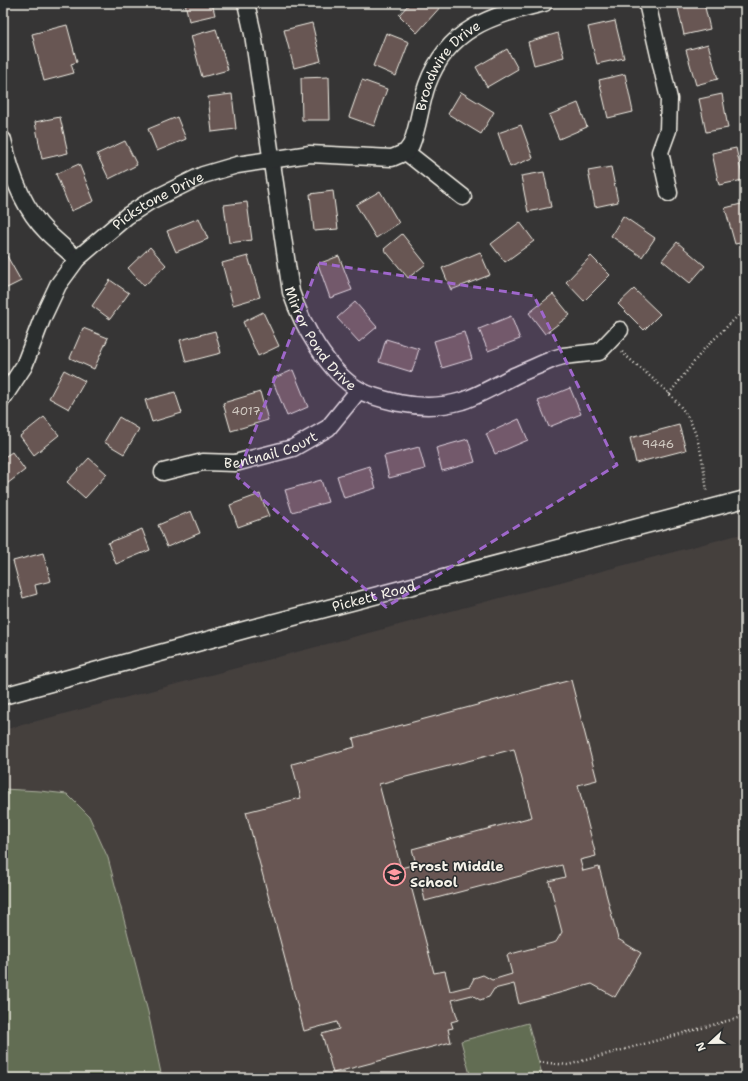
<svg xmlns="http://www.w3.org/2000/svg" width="748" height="1081" viewBox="0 0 748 1081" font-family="'Shantell Sans',sans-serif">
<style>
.built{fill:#453f3e}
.green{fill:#626d53;stroke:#abaf9e}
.building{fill:#685652;stroke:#f4f1e8;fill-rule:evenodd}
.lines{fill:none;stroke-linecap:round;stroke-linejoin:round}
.street-casing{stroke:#f4f1e8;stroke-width:19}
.path{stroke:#f4f1e8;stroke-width:2.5;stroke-dasharray:1 3;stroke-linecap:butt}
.street{stroke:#2a2d2e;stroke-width:16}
.marked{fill:#9f67cb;fill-opacity:0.2;stroke:#9f67cb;stroke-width:3;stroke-dasharray:8 5;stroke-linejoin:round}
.labels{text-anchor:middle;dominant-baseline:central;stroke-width:3;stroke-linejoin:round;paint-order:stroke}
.number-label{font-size:12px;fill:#d1cac2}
.street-label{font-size:14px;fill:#f4f1e8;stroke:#2a2d2e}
.poi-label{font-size:14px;font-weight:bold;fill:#f4f1e8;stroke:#2a2d2e;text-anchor:start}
</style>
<rect width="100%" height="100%" fill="#363535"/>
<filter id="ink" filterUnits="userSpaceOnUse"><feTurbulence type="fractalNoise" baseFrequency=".025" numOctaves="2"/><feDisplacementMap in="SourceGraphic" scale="8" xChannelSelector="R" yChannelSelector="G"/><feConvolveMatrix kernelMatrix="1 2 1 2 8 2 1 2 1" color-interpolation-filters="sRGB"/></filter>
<g filter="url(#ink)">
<path class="built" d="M745,533V1078H3V730Z"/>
<path class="green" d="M3,789L40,791L67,794L89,816L108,858L148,1012L162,1078H3Z
M528,1023L543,1078H471L461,1041Z"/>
<path class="building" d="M185,3H212L215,15L189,21Z
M410,3H442L443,4L417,33L399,15Z
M677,3H704L710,29L684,35Z
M615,21L624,58L597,64L588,27Z
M312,23L321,61L294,68L284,30Z
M67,25L77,62L71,64L74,73L44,81L32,34Z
M216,29L228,70L202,77L191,36Z
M386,33L409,42L396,76L373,66Z
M558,33L564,57L534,65L528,42Z
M708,44L718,79L696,85L686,50Z
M507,49L518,69L487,87L476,67Z
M625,74L633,112L608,118L599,80Z
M329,77L330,120H302L301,78Z
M362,80L387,89L374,126L349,117Z
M461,92L494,112L481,134L448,114Z
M232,94L236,129L212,132L208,97Z
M722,94L728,128L706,132L699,99Z
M578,103L587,127L559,139L549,115Z
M60,117L68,153L42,159L35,122Z
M177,117L186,139L157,151L148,129Z
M521,125L533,158L510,167L498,133Z
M125,141L137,165L109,179L97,154Z
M736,148L743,180L719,185L712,153Z
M79,164L94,201L71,211L56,174Z
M611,167L618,202L595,207L588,171Z
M544,172L551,207L528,212L521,176Z
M333,191L338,229L314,231L310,194Z
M380,191L399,223L376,238L356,205Z
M247,202L252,240L229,243L224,205Z
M745,203V242L735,244L725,208Z
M623,216L655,238L642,257L611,236Z
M199,218L208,239L176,252L167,231Z
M520,222L534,241L505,262L491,244Z
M402,234L426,264L408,278L384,249Z
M677,242L705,266L690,283L662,260Z
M150,247L166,265L144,286L128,268Z
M3,249L21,281L3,290Z
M480,252L490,275L451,290L442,268Z
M248,256L260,297L233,305L222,263Z
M339,256L352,290L330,298L318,264Z
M591,256L610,275L584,301L566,282Z
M110,280L129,293L110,319L92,306Z
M634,289L660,314L644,330L618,304Z
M553,294L570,315L545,334L529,313Z
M355,302L377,327L359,342L337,318Z
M263,312L279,346L258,356L243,322Z
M511,316L520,339L488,351L479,329Z
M83,328L108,338L94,369L70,358Z
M215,331L221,353L186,362L180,340Z
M464,332L472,359L442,368L434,341Z
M386,339L419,349L412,372L379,362Z
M64,370L85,381L69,409L49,398Z
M293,370L308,407L287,416L272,379Z
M570,388L581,414L549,427L538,401Z
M175,392L182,413L152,422L145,400Z
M260,392L268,420L231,431L223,403Z
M44,417L59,435L34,455L20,436Z
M119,417L139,429L124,454L104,442Z
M519,419L528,440L495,454L486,434Z
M679,425L686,450L636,463L630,438Z
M468,439L475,462L442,471L436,448Z
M419,447L425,469L389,478L384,456Z
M12,452L25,470L3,487V458Z
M89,458L107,474L85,498L67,482Z
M369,466L376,488L344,498L337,476Z
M321,480L328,502L292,512L285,490Z
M260,494L269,516L238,527L230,505Z
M191,511L200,533L167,547L158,525Z
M142,529L150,550L116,564L108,543Z
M43,553L51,581L35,585L37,594L23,598L13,561Z
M571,680L597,780L578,785L596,856L580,860L583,871L599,867L618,939L641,953L615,997L592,984L519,1004L514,984L494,989L489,997L480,1000L472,995L452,1000L458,1020L451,1022L453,1028L448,1029L451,1042L333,1073L322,1034L339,1029L337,1022L304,1031L246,812L301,798L292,764L355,747L353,738ZM514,749L532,817L412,849L416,864L401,868L379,784ZM562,865L565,877L549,881L562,932L556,942L507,955L512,974L492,980L483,975L474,978L470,986L450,991L445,971L434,973L411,886L421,883L425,901Z"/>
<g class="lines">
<defs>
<g id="street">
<path id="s1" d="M246,3L253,34L291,292C302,325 328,372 359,390C371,397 386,400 399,403C419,407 442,407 462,401C480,395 497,385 514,376C527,370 540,365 553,359L563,356L599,352L620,330"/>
<path d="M647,3L669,99L668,130L660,152L669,193"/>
<path d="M3,140C10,172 23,208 47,232C56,241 67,250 77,259"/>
<path d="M406,152L463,197"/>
<path id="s2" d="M3,398L24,366L42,319L58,285L77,259L127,216L150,201L203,175L237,165L310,154L392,158L406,152L411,145C419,126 420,105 427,85C448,28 490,16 544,3"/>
<path id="s3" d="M163,472L203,462L235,463L293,448L328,428L359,390"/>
<path id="s4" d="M3,696L248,629L745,499"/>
</g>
</defs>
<use href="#street" class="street-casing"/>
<path class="path" d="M622,352C644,373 675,393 690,421C701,443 704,469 707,492
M669,394L704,349L745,309
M539,1062L568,1065L745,1016"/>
<use href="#street" class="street"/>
</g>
</g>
<path class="marked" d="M319,263L534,296L617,465L386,607L237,477Z"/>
<defs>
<symbol id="school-ring" viewBox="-11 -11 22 22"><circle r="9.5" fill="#2a2d2e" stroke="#ff9aa2" stroke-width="1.5"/><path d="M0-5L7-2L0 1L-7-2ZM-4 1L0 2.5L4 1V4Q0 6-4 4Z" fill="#ff9aa2"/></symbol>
</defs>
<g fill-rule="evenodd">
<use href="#school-ring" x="382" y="862" width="25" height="25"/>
</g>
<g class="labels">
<g class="number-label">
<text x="246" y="411">4017</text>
<text x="658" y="444">9446</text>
</g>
<g class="street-label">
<text stroke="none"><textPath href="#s2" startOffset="616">Broadwire Drive</textPath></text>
<text stroke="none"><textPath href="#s2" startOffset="259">Pickstone Drive</textPath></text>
<text stroke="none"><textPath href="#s1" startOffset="348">Mirror Pond Drive</textPath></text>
<text stroke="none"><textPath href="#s3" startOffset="111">Bentnail Court</textPath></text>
<text stroke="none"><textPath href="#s4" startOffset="384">Pickett Road</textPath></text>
</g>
<g class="poi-label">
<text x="410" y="866">Frost Middle<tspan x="410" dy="16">School</tspan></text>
</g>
</g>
<rect width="748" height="1081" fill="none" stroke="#2a2d2e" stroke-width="16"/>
<rect x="8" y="8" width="732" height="1065" fill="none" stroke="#f4f1e8" stroke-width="1.5" filter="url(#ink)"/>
<g transform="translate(710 1043) rotate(248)" stroke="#2a2d2e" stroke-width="3" paint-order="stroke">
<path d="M0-3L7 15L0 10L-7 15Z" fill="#f4f1e8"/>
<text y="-6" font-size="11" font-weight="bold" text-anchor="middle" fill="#f4f1e8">N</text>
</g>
</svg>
